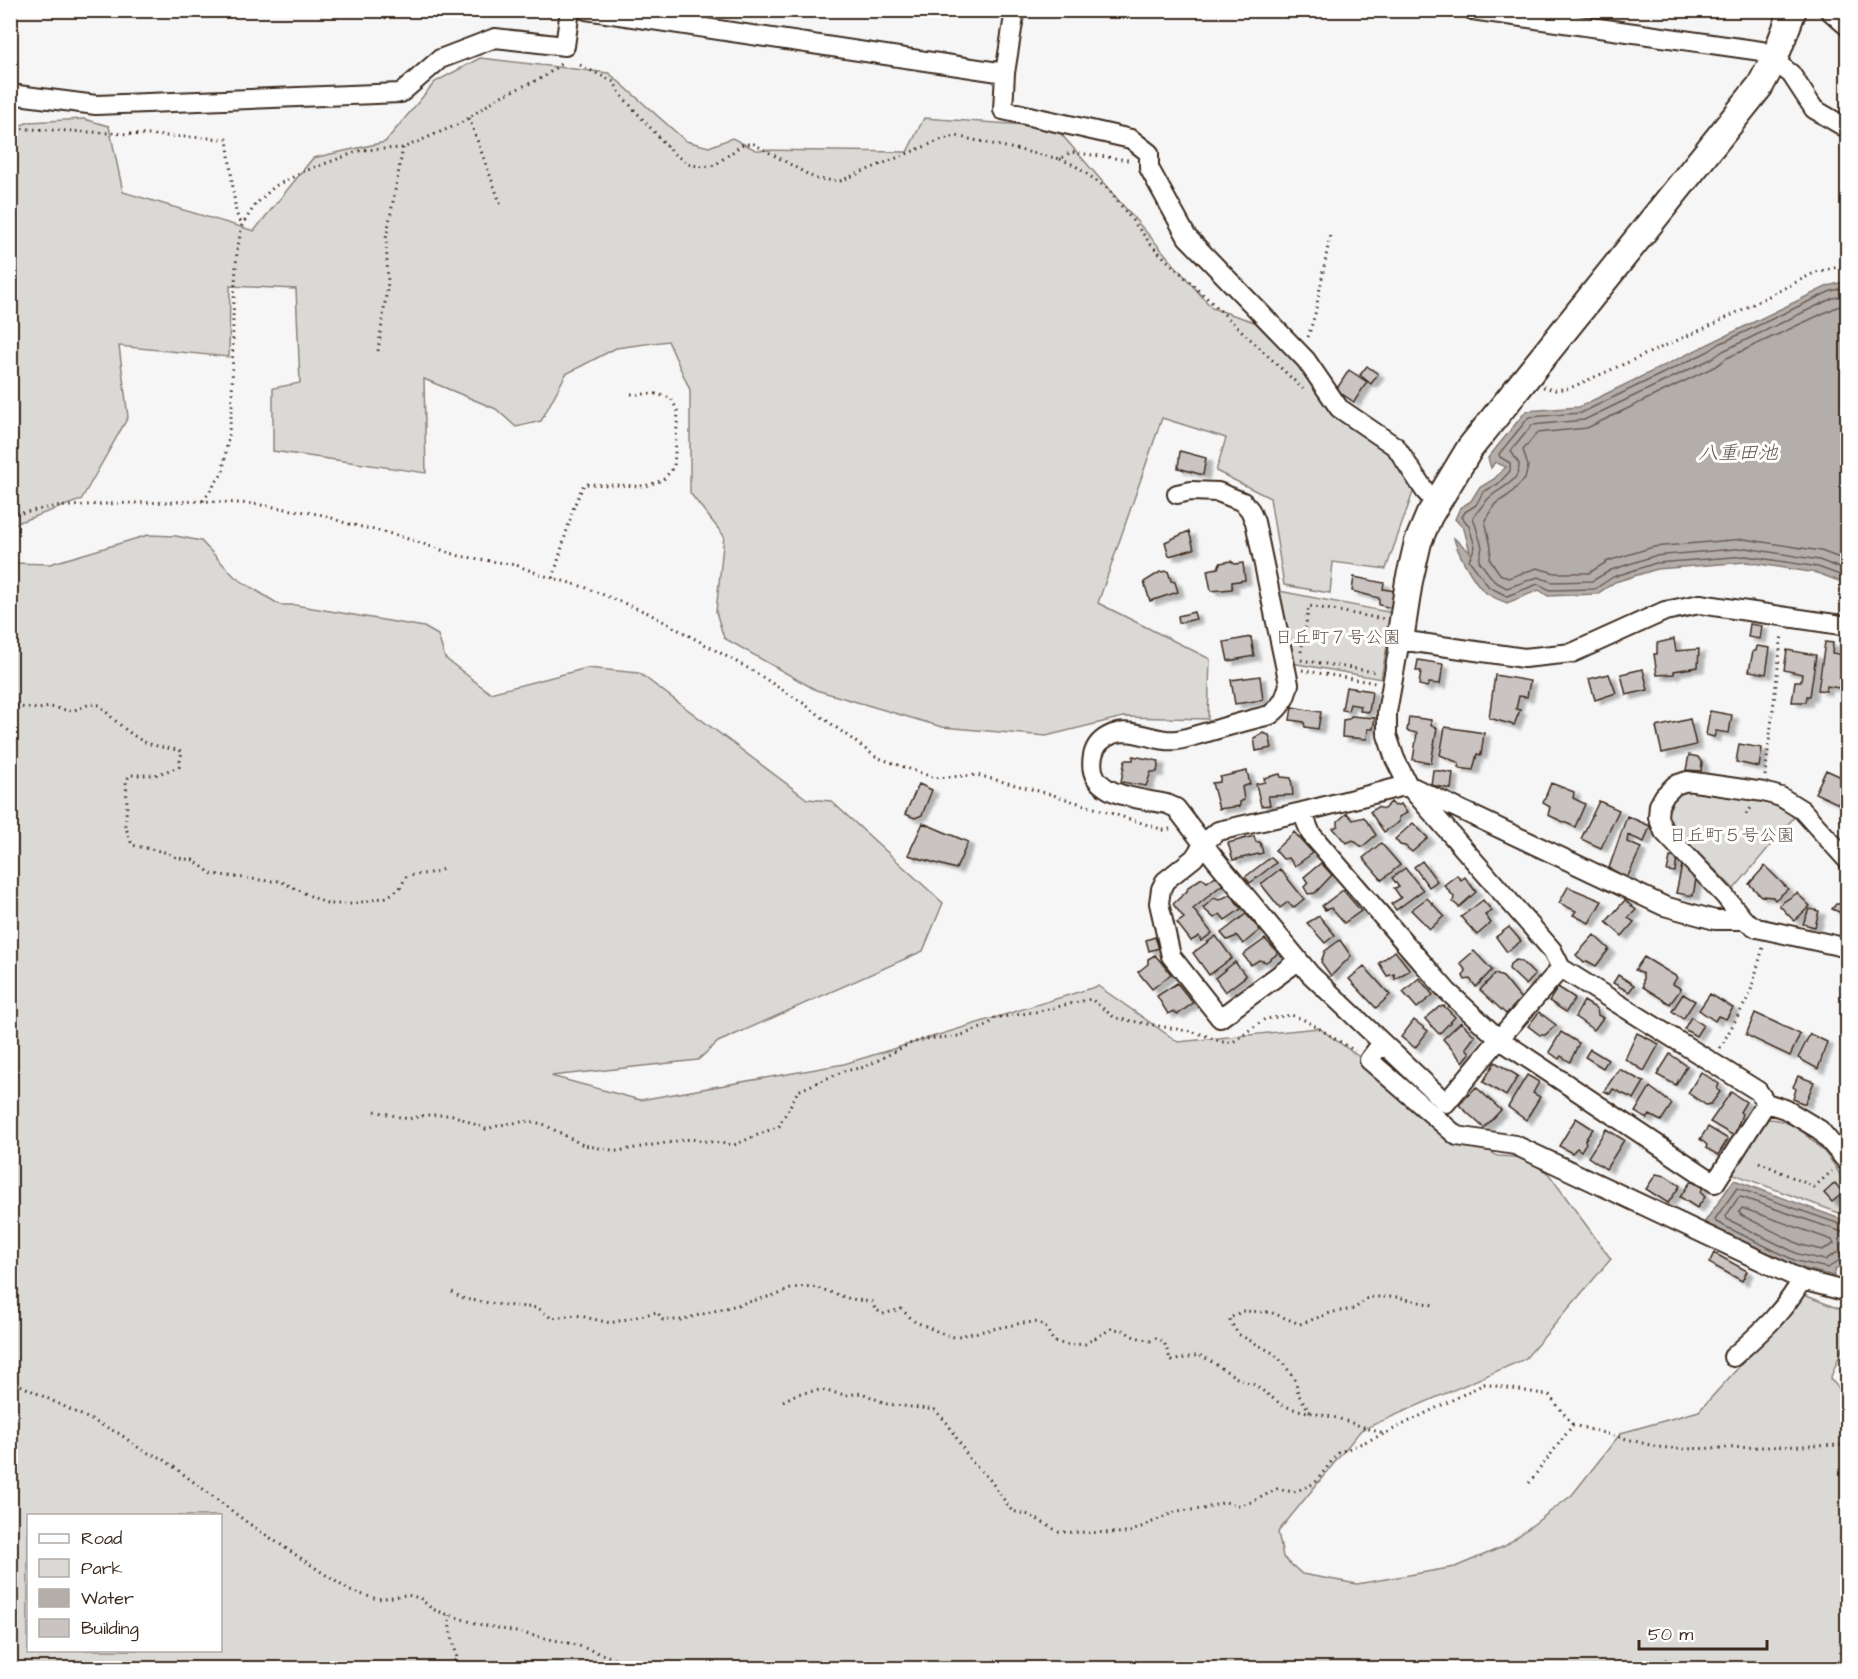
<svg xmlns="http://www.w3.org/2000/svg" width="1858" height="1679" viewBox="0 0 1858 1679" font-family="'Architects Daughter','Klee One',sans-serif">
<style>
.green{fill:#dbd9d6;stroke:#8b827a;stroke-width:1.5;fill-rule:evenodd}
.water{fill:#b4aeaa;stroke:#847972;stroke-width:1.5}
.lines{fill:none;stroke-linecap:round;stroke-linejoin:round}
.shore{stroke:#6b5f56;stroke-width:1.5}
.building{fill:#c9c3c1;stroke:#3b2a1e;stroke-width:1.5;filter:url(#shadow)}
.street-casing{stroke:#3b2a1e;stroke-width:22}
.secondary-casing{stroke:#3b2a1e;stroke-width:30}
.path{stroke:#3b2a1e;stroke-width:3;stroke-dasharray:1.5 4.5;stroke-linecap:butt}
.street{stroke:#fff;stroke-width:18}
.secondary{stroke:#fff;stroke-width:26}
.labels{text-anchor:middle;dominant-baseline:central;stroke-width:6;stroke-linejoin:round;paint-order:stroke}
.park-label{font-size:18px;fill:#63564c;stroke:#fff}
.water-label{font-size:20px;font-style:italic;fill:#65584f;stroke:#fff}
</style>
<defs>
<filter id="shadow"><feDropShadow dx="6" dy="4" stdDeviation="1.5" flood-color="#0004"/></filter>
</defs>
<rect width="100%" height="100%" fill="#f7f6f6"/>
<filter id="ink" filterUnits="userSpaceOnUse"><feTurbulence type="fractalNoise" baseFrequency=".0167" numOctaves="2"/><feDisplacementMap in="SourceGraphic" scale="12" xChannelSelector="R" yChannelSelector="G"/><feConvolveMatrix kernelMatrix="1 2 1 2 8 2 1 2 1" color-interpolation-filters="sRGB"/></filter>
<g filter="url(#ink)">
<path class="green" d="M480,58L609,73L686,141L709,147L732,138L756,150L907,152L924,118L1055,127L1212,308L1273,328L1417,481L1386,569L1333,562L1330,593L1284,585L1270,498L1216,471L1226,438L1162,418L1098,603L1210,659L1208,719L1123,717L1046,736L942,727L816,690L724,638L716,612L724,536L690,493V390L668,341L616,348L566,374L541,421L516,427L496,409L424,379L426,473L273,451V388L300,383L296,289L230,286L229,357L119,346L128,417L81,500L11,525V129L29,122L84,119L109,126L123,192L254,231L313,158L385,142L435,82Z
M148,535L176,536L201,541L236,578L280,605H295L424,627L438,635L445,658L490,693L587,668L639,673L807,799L831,801L943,903L923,951L718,1042L698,1060L551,1076L640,1100L844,1064L1098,986L1178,1042L1319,1028L1497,1156L1537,1158L1611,1259L1525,1359L1361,1430L1278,1532L1283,1557L1302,1574L1357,1584L1455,1567L1505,1546L1572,1495L1621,1433L1699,1411L1804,1295L1847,1312V1337L1830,1379L1847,1396V1668H11V563L50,564ZM28,1516H220V1650H28Z
M1279,591L1393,613L1381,679L1292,663Z
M1690,791L1769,803L1795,816L1734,889L1675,829L1667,815L1676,795Z
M1768,1119C1800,1119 1836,1159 1846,1188C1849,1196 1847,1208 1847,1216L1731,1173Z"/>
<path class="water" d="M1847,281V584L1817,573L1746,562L1657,569L1615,582L1597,594L1548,596L1539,590L1507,603C1500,600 1491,597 1485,592C1474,583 1457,552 1454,538L1470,552L1464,529L1455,519L1460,508L1471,501L1479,488L1494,479L1506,467L1495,462L1491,468L1488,458L1526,411L1579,407L1828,286Z
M1734,1180L1846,1221L1847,1265L1836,1268L1834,1276L1794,1266L1704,1223Z"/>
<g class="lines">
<path class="shore" d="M1848,287L1831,291L1719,344L1709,351L1581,413L1529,417L1499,454L1500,457L1510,463V471L1498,484L1483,492L1476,505L1465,512L1462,517L1469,526L1475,547L1469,560L1489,587L1507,596L1538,584L1550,590L1595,589L1613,577L1656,563L1746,556L1818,567L1848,578
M1848,295L1833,298L1723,351L1713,358L1584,420L1532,425L1511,451L1519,464C1520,484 1499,487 1488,499C1483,504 1478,512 1473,517L1482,547L1479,561L1494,581L1507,588L1538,577L1552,582L1592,581L1611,570L1654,556L1746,548L1819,560L1848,571
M1848,304L1837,307L1727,358L1716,366L1587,428L1537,433L1523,450L1528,466L1525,479L1509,495L1495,504L1485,520L1491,547L1490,560L1500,574L1508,578L1537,568L1555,573H1589L1608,561L1653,547L1744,539L1821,551L1848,561
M1742,1208L1832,1240L1834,1244L1822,1250L1801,1245L1741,1215L1739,1212Z
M1848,1227L1737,1188L1715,1219L1716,1222L1796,1261L1828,1268L1838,1261L1848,1259
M1848,1234L1741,1197L1738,1198L1726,1216L1727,1219L1798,1254L1825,1260L1836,1253L1848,1251"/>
</g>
<path class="building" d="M1367,366L1378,374L1371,384L1360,375Z
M1349,370L1367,382L1354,402L1336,390Z
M1180,451L1206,458L1203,475L1178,468Z
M1189,531L1194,549L1169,556L1165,542Z
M1231,561L1235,564L1243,563L1245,580L1232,582V589L1211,591L1207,570L1218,568L1220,563Z
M1168,571L1171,581L1175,582L1178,592L1150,601L1144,582L1160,572Z
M1354,577L1384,583L1383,589L1396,591L1392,608L1379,605V598L1352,591Z
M1194,612L1196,619L1179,623L1178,616Z
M1750,624L1762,626L1760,639L1748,637Z
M1251,637L1254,656L1228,661L1224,642Z
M1674,639L1676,651L1699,649L1698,667L1674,671V674L1657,675L1654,654H1657V643Z
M1825,642L1833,643L1832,653L1844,655L1839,688L1827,686L1826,691L1818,690Z
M1757,646L1770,648L1766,674L1749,671L1753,651H1756Z
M1787,650L1816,655L1810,696H1807L1806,702H1792L1795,681H1801L1802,674L1784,670Z
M1418,660L1443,664L1440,684L1429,683L1427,687L1419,685L1421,671H1416Z
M1643,669L1648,690L1626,695L1621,674Z
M1609,674L1616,693L1595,700L1589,679Z
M1495,675L1530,681L1527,697L1519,696L1516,709L1520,710L1514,725L1489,718Z
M1260,676L1263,700L1235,704L1231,680Z
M1346,687L1372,691L1369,712L1360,711L1361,706L1350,704L1348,711L1342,710Z
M1292,707L1321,712L1318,729L1305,727L1304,722L1290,720Z
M1710,711L1732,715L1729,733L1716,731L1714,737L1706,735Z
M1351,716L1375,718L1373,729H1368L1367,739L1342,737L1343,720L1349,719Z
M1409,717L1431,720V725L1437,728L1431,763L1413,760L1417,733L1407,731Z
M1690,719L1696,745L1662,753L1656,727Z
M1445,727L1484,733L1481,755L1477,754L1473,770L1458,768L1459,763L1440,755Z
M1263,733L1269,735L1272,748L1256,751L1254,738Z
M1739,744L1762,748L1759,767L1736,762Z
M1689,755L1698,757L1702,763L1701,771L1686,770Z
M1133,756L1159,761L1157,772H1151L1146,786L1121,782L1125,760H1133Z
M1433,770L1453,773L1451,789L1431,785Z
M1826,770L1848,780V791L1841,805L1815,793Z
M1247,771L1250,784L1242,787L1244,800L1240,802V806L1219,809L1212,783L1220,782V777Z
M1280,774L1281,777L1291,778L1293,795L1268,796L1270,805L1261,806L1256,784L1265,782L1264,778Z
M1551,783L1574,792L1573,798L1585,804L1575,827L1548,815L1550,807L1543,803Z
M919,784L932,790L922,815L915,818L905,814Z
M1599,801L1619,810L1601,848L1581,839Z
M1391,802L1395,806L1401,804L1407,813L1399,817V822L1384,832L1370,812L1377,807L1384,809Z
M1347,813L1353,820L1364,817L1376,835L1362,847L1353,840L1346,843L1333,828L1338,826V821Z
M1627,816L1650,826L1644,842L1628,835L1627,842L1641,848L1627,878L1609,868Z
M923,823L968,842L956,869L908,855Z
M1413,823L1428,838L1412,852L1405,846L1400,845L1395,839Z
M1294,832L1313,853L1295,866L1289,858L1283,859L1275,850Z
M1254,836L1256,842H1260L1263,853L1233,860L1228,843Z
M1381,843L1400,865L1382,880L1363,858Z
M1271,857L1276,863L1250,883L1245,877Z
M1670,857L1677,858L1675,872L1667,871Z
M1422,861L1437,881L1429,887L1414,867Z
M1321,863L1332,875L1315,893L1308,894L1304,887L1308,883L1304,877Z
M1682,865L1696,879L1693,896L1676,893Z
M1765,866L1788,889L1775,900L1773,897L1761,896L1749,884Z
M1405,868L1423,890L1396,910L1391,904L1401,898L1394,888L1399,887L1392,878Z
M1280,869L1304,899L1293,908L1288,902L1280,908L1261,884Z
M1217,875L1224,883L1193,909L1212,933L1201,941L1199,936L1191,941L1177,923L1184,918L1173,904L1187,891L1188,887L1202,878L1207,882Z
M1457,875L1461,880L1465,877L1476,892L1459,907L1453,902L1454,897L1444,885Z
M1568,887L1602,901L1589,923L1573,915L1576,911L1559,903Z
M1343,890L1361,911L1344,923L1331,908L1325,910L1322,906Z
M1848,892V916L1832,909L1836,904H1840Z
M1797,893L1810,906L1794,921L1779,905Z
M1231,894L1241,909L1225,920L1220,914L1214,918L1203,908L1214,898L1219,900Z
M1427,898L1444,916L1430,929L1411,910Z
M1483,900L1492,911L1485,915L1491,923L1477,935L1461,917Z
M1625,900L1636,910L1628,918L1634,922L1622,936L1606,922Z
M1809,909L1819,911L1815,927L1803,924Z
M1246,914L1260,930L1243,944L1237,936L1227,940L1221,933Z
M1319,916L1335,935L1325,943L1307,923Z
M1509,927L1521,941L1507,952L1496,937Z
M1594,935L1609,949L1596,966L1587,961L1584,963L1576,955Z
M1216,936L1232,958L1209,975L1193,953Z
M1155,937L1159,948L1149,951L1146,940Z
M1265,939L1277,952L1276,955L1266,962L1259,960L1251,965L1243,955Z
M1340,940L1351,956L1331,976L1321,962L1325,951Z
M1395,951L1410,970L1395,979L1394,974L1387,976L1379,963Z
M1474,951L1492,970L1476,987L1470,979L1465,980L1463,976L1466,971L1460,963Z
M1155,955L1171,974L1152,989L1138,972L1148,964V959Z
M1644,957L1677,977L1673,984L1681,989L1670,1004L1643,987V974L1635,970Z
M1516,960L1521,961L1535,975L1526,985L1509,969L1510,964Z
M1235,962L1246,976L1225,992L1215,978Z
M1364,966L1390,995L1376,1008L1349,979Z
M1495,974L1503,977L1521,999L1506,1014L1480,990Z
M1618,975L1634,985L1629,992L1613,983Z
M1419,978L1433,995L1417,1008L1403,992Z
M1177,983L1193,1003L1178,1014L1173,1011L1168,1014L1157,996Z
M1558,987L1575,998L1566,1012L1549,1001Z
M1683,994L1695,1001L1683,1019L1672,1011Z
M1710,994L1733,1008L1726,1019L1718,1016L1715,1021L1699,1010Z
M1584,1001L1597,1009L1598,1015L1603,1018L1594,1030L1575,1017Z
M1444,1006L1455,1017L1439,1034L1425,1019L1439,1007Z
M1539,1012L1556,1025L1545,1035H1540L1528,1026Z
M1755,1013L1800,1034L1790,1056L1746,1035Z
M1691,1017L1703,1025L1696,1036L1684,1029Z
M1414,1020L1428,1031L1415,1048L1401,1037Z
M1461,1022L1475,1036L1466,1048L1470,1053L1463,1062L1443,1039Z
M1561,1032L1579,1043L1570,1062L1561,1056L1559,1059L1549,1052Z
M1637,1033L1659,1044L1644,1071L1625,1059Z
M1810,1034L1827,1042L1818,1069L1798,1058Z
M1590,1049L1608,1060L1603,1068L1585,1057Z
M1670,1054L1687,1066L1676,1085L1657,1075Z
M1495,1062L1518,1076L1506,1096L1483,1082Z
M1619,1069L1644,1082L1634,1099L1613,1089L1610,1094L1604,1091Z
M1701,1072L1719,1084L1717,1089L1720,1092L1711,1104L1706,1105L1688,1093Z
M1527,1075L1539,1082L1533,1093L1540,1097L1526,1120L1508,1107Z
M1798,1076L1814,1082L1805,1104L1793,1099L1796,1089L1793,1087Z
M1476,1087L1501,1110L1484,1128L1459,1105Z
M1650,1087L1672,1104L1661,1121L1650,1115L1647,1119L1635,1112Z
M1731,1092L1746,1102L1740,1112L1742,1114L1734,1136L1710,1122Z
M1576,1118L1593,1129L1585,1140L1586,1143L1581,1151L1577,1148L1572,1153L1559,1146Z
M1708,1127L1728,1139L1718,1155L1706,1148L1707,1145L1700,1139Z
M1606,1129L1624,1140L1606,1169L1588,1157Z
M1656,1174L1666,1176L1680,1186L1668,1203L1646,1189Z
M1691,1181L1703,1188L1700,1192L1705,1197L1697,1208L1680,1197Z
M1835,1183L1843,1193L1832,1202L1824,1193Z
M1714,1253L1747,1271L1742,1281L1709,1263Z"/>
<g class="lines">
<defs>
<path id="street" d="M586,10L1005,73
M1015,10L1005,73L1003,110L1131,139L1149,153V168L1187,237L1306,360L1339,408L1396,447L1425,491L1436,503
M1472,10L1761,51L1791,74L1814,109L1848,129
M1829,10L1848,27
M10,94L96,105L401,93L440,59L495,38L565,46L570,10
M1177,494L1191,491L1218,492L1243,502L1250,510L1255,522L1289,684C1286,698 1281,707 1270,715C1249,720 1228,726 1208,732C1198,734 1187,739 1177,740C1156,743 1135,727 1113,734C1103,738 1095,745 1093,756C1085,797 1140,798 1167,804L1176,808L1215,859L1310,974L1446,1103L1499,1039L1561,968
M1848,626L1700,604L1665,611L1572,653L1524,658L1400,640L1387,712V735L1395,759L1408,785L1552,950L1561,968L1758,1091L1766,1103L1785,1109L1820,1130L1848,1163
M1302,812L1311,834L1398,935L1447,991L1499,1039L1715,1183L1766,1103
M1848,861L1802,810L1781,797L1764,792L1687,781L1675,785L1664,796L1659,805L1658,817L1664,832L1724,895L1744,920L1757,928L1848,948
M1298,961L1220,1018L1171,956L1159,903L1161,889L1165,881L1194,858L1204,843L1218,831L1302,812L1408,785L1664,906L1715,920H1744
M1382,1043L1369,1060L1457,1136L1515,1145L1802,1280L1848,1292
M1733,1357C1762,1331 1782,1314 1802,1280"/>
<path id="secondary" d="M1400,640L1409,581L1418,542L1429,516L1470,448L1760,86L1774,60L1793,10"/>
</defs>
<use href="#street" class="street-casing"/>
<use href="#secondary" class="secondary-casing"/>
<path class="path" d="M580,65L614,82L621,95L674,154L688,164L703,167L715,165L743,144H754L816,179L840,181L943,139L956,136L1060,159L1071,152L1128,160
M469,118L502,208
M10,128L227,139L236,213L242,225
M1060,159L1074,165L1108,189L1153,247L1303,389
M1308,337L1315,314L1330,236
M378,351L388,282L386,239L403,148
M1543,387L1555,390L1570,388L1714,324L1816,272L1848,265
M203,501L223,472L232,410L233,316L237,251L242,225L256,204L275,186L305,171L362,150L403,148L461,123L499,97L544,77L563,62
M10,515L52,507L103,504L203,501L255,504L324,515L345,523L396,535L460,556L516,565L542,575L584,587L648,613L753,671L803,703L876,757L935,778L977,775L1050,794L1164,830L1170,829
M553,578L574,506L584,484L645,486L663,480L674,467L678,412L671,398L656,394H629
M1301,652L1309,606L1384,619
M1301,660L1376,672
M1302,670L1375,683
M10,706L39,709L50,707L72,711L90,704L100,705C109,716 131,736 145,742C156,747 170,748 182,751L179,767L155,775H130L126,781L127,805L125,825L132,845L164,852L178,858L193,860L212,874L268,881H280L327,904H352L387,897L400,888L406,877C419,873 430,875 443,869
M1765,776L1782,634
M1746,814L1751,808
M1720,1048L1750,994L1763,947
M375,1111L408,1119L426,1115H453L486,1129L505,1124L529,1121L543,1124L583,1145L617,1151L690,1139L734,1145L779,1126L798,1091L844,1071L865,1067L909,1044L925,1039L959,1036L987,1026L995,1018L1035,1012L1091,999L1115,1018L1198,1033L1222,1042H1233L1265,1019L1291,1015L1307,1021L1355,1051
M1759,1162L1814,1187L1832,1171
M452,1292L464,1299L503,1305L538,1308L551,1318L576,1315L610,1323L657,1312L663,1320H680L779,1294C807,1279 821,1290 848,1298C856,1300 864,1301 872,1302L875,1309L883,1314L901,1309L914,1321L941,1333L954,1337L1022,1323L1039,1322L1046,1328L1054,1342L1069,1345L1085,1344L1111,1329L1123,1330L1132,1336L1150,1341L1156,1338L1164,1342L1171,1361L1199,1355L1209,1360L1237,1378L1255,1385L1282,1405L1293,1409L1337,1418L1384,1434
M10,1380L120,1434L143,1451L162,1458L248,1523L350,1591L377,1599L407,1595L420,1598L432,1609L449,1615L478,1624L573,1644L642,1668
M783,1401L797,1394L820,1390L846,1395L862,1393L887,1404L935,1410L948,1424L970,1460L990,1480L1012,1511L1030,1515L1059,1532L1128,1533L1177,1511L1203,1509L1225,1502L1238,1505L1252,1502L1277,1489L1294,1492L1315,1483L1338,1453L1384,1434L1484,1384L1549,1395L1573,1425
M1310,1412L1298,1394L1296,1382L1285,1365L1273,1353L1238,1334L1229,1319L1242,1311L1270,1312L1300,1324L1333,1312L1354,1309L1369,1297H1397L1433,1305
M1529,1483L1573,1425L1658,1447L1679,1449L1848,1445
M1665,1659L1671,1668
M444,1668L457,1659C455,1645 448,1627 449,1615"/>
<use href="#street" class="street"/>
<use href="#secondary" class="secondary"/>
</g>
</g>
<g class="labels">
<g class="park-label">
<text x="1338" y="637">日丘町７号公園</text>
<text x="1732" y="835">日丘町５号公園</text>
</g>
<g class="water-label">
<text x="1738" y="453">八重田池</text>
</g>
</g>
<rect width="1858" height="1679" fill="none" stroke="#fff" stroke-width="36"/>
<rect x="18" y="18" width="1822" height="1643" fill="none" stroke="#3b2a1e" stroke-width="2" filter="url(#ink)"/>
<rect x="27" y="1514" width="195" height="138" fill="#ffffff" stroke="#b1aaa5" stroke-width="1.5"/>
<rect x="39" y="1534" width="30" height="9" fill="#ffffff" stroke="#b1aaa5" stroke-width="1.5"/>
<text x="81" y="1544" font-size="18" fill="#3b2a1e">Road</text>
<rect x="39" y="1559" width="30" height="18" fill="#dbd9d6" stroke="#b1aaa5" stroke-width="1.5"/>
<text x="81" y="1574" font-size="18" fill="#3b2a1e">Park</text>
<rect x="39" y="1589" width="30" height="18" fill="#b4aeaa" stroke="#b1aaa5" stroke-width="1.5"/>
<text x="81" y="1604" font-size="18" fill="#3b2a1e">Water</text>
<rect x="39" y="1619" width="30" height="18" fill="#c9c3c1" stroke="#b1aaa5" stroke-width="1.5"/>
<text x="81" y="1634" font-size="18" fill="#3b2a1e">Building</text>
<path d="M1639 1640v9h128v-9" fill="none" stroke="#3b2a1e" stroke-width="3"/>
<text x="1648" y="1640" font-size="18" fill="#3b2a1e" stroke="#ffffff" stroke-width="4.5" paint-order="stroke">50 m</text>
</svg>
